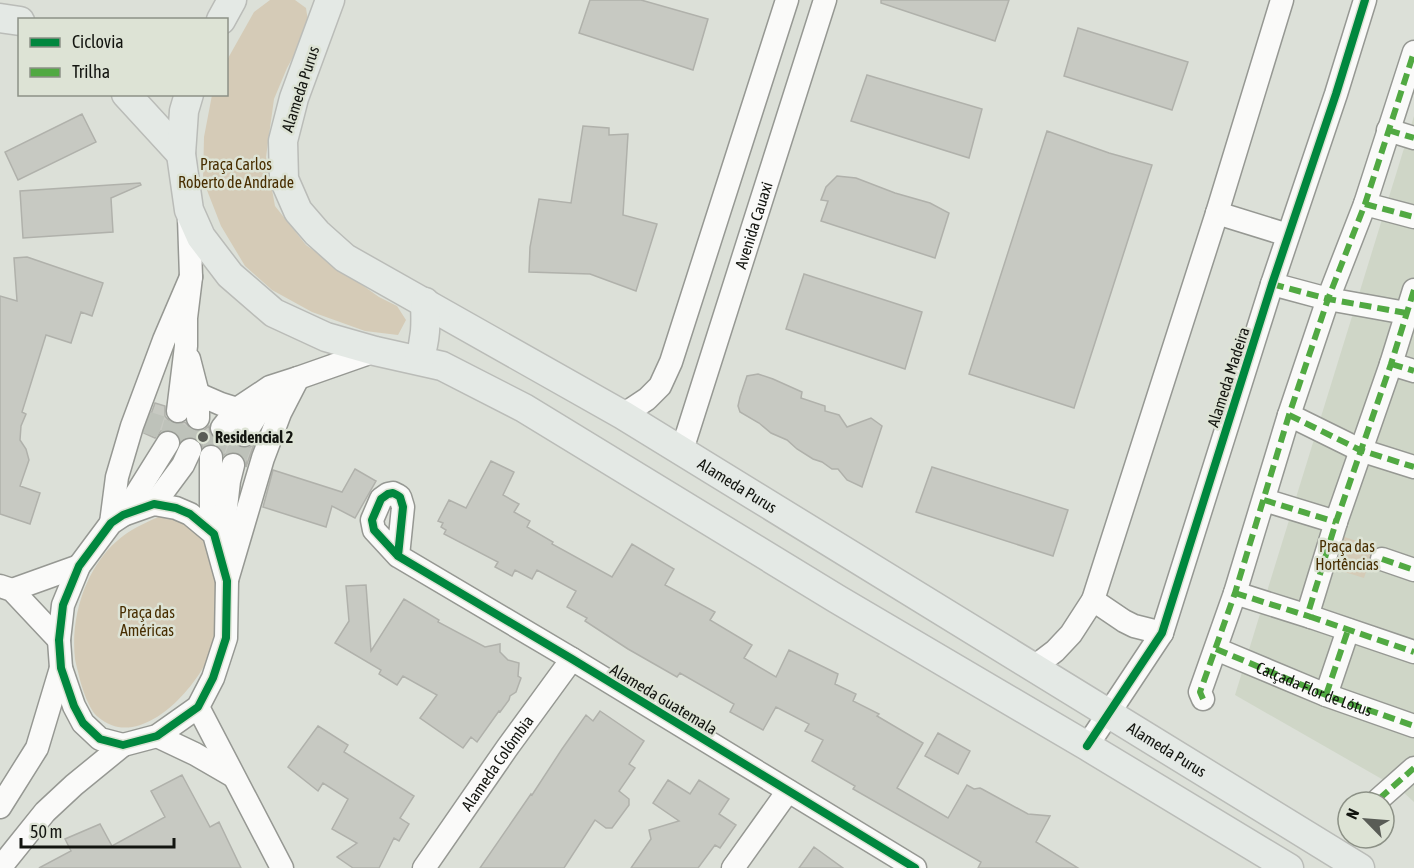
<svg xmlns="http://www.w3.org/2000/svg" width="1414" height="868" viewBox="0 0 1414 868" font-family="'Asap Condensed',sans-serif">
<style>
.built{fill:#cfd6c7}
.green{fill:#d5cbb7}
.building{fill:#c7c9c2;stroke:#b0b1ab;stroke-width:1.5}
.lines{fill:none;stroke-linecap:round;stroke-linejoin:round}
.minor-tunnel{stroke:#bec2ba;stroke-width:22;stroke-dasharray:22 11;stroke-linecap:butt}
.minor-casing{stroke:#969893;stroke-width:25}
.major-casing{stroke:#babcb8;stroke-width:31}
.minor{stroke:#fafaf9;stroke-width:22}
.major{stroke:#e4e9e5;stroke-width:28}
.quiet{stroke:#51a942;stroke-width:6;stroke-dasharray:12 6;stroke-linecap:butt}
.cycleway-casing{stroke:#dde3d5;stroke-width:11}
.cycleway{stroke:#00873e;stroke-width:8}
.poi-dot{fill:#595c56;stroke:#dde3d5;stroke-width:2}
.labels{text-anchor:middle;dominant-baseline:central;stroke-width:5;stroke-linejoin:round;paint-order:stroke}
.street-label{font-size:16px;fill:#131510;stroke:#dde3d5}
.park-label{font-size:16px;fill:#482e01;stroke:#dde3d5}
.poi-label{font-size:16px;font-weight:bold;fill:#131510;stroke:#dde3d5;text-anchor:start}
</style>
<rect width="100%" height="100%" fill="#dce0d8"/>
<path class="built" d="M1414,116V802L1401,790L1235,695Z"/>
<path class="green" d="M270,0H295L306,8L308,21L305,35L287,68L274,99L266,157L275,206L306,245L379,297L397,306L406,320L398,335L365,331L312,312L272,290L245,266L221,226L203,180L204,137L212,95L226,94L227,60L254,12Z
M163,515C168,516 177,516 181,518C185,520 205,540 207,544C210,550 218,576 218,583C219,594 217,605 217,615C216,624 217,634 215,642C204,681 142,755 98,717C89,710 82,688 79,676C78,671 76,665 75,659C70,615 87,563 123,536C135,527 149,521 163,515Z
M1336,534L1374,547L1364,578L1325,566Z"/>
<path class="building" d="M590,0H641L708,19L693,70L579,33Z
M881,0H1009L995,41L881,3Z
M1078,28L1188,62L1172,110L1064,76Z
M867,75L982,109L969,158L851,121Z
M82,114L96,142L18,180L5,152Z
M583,126L609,128V135L628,134L623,215L657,224L636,291L590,274L529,272L530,247L539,199L571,203Z
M1047,131L1109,153L1152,165L1074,408L969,374Z
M837,176L856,178L895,193L930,203L949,213L935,258L821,221L828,201L821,200L826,187Z
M140,183L141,185L111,198L113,232L23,238L20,191Z
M27,257L103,283L92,316L81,312L71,343L46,335L22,412L26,414L21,426L20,440L26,449L29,460L20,486L40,493L30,524L0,514V296L17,301L14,258Z
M804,274L922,312L905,369L786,329Z
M758,374L773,379L802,392L801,398L825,406V411L839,415L847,427L871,418L882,426L862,487L847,480L838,469H832L822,462L813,459L797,449L787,440L771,433L759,423L740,412L738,406L740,397L747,376Z
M155,403L165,406V416L170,422L177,424L185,422L191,429L197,431L204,430L209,426L210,434L214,439L221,441H226L231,438L232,442L236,446L243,448L250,447L254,444L246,467V461L242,455L236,452H230L224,455L222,450L218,446L210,444L203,447L201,442L195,438L188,437L181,440L180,436L176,432L169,430L161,431L155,438L144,433Z
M491,461L514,472L503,495L519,504L514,512L530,521L527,527L553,542L552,544L612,577L632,544L674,569L665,585L715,612L710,620L752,645L744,658L776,677L789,650L838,674L835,684L856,694L853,701L879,714L877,716L923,743L897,788L948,818L967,785L974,789L980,788L982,789L1028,814L1050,816L1036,842L1078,868H978L981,862L853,789L855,786L812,761L823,740L805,731L809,724L776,707L763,730L730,712L734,704L680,673L677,677L628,649L585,621L587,618L567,607L576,591L537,570L532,579L515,570L512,576L495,567L498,562L444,534L446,530L441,527L443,523L438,521L449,500L466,508Z
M932,467L1068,510L1053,556L916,512Z
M355,469L376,481L355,518L332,506L326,527L263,507L273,470L342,492Z
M366,585L371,651L404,599L439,620L438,622L485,647L500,644V652L508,660L519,663L518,676L521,678L516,692L510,696L509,700L500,712L499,711L477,742L471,737L463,748L420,718L437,695L403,676L397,685L379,674L381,670L335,643L349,621L346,586Z
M600,711L644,741L629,764L635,768L619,791L629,799V805L612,828H606L595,820L564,868H480L531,794L532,795L562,749L586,715L593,721Z
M318,726L348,745L344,752L414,796L400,818L409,824L399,841L394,838L379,868H353L337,857L357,843L332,829L348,799L323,783L318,791L288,767Z
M938,733L970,751L958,774L925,756Z
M182,775L210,827L219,822L241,868H39L71,851L65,839L100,824L112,846L165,817L151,791Z
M668,780L690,794L699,780L729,799L719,814L736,825L720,848L715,845L698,868H631L651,839L649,830L679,821L653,803Z
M814,847L843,868H799Z"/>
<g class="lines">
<path class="minor-tunnel" d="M147,434L157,404
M168,443L172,434L178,411
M190,450L198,418
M211,457L222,428
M233,465L244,435"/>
<defs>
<g id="minor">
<path d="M1388,130L1414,138"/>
<path d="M1365,204L1414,217"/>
<path d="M1217,213L1288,235"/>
<path d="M1272,284L1328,299L1406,313"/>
<path d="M1414,290L1391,364L1336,522L1309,610L1311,617L1414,652"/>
<path d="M189,359L198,394V418"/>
<path d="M1391,364L1414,371"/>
<path d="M198,394L221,404L237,409"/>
<path d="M178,411L186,346V318L191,277L189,218"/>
<path d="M623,415L647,399L660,386L671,362L787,0"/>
<path d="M1289,415L1360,450L1414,467"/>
<path d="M222,428L237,409L270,387L298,378L375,351"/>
<path d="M244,435L272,391"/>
<path id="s1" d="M682,450L825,0"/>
<path d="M211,457V508L214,534"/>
<path d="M1264,500L1336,522"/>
<path d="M154,504L176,508L190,514L214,534L227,581L226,638L213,678L198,707L157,736L123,745L100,739L83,723L74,706L61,668L59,640L63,605L79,566L111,523L123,515Z"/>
<path d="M154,504L183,465L190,450"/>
<path d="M123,515L168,443"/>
<path d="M111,523L117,477L132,426L164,340L191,277"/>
<path d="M221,552L229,481L233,465"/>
<path d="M398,556L403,507L400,497L397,495L393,493L388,494L381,499L372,520L374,530L398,556L572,659L915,868"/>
<path d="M1382,559L1414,570"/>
<path d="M227,580L263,458L280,413L298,378"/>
<path d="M0,586L12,590L59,640"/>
<path d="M12,590L79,566"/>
<path d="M1235,593L1311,617"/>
<path d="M1093,600L1124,621L1134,626L1162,633"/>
<path d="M1216,649L1326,695L1414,726"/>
<path d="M1034,667L1055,651L1071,634L1093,600L1217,213L1282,0"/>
<path d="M1326,695L1348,630"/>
<path d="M1203,699L1200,692L1235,593L1289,415L1328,299L1365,204L1414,52"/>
<path d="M198,707L282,868"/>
<path d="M157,736L195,754L233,776"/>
<path d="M1087,746L1162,633L1272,284L1336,94L1365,0"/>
<path d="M1379,799L1414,768"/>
<path d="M0,807L37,748L61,668"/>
<path d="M0,868L45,812L74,785L123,745"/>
<path id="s2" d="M424,868L507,748L572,659"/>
<path d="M733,868L788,791"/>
</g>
<g id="major">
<path id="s3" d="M330,0L294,98L283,141L284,179L298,211L317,233L345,258L623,415L1360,868"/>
<path d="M0,18L20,21"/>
<path d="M221,20L232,0"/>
<path d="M126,94L181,154"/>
<path d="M189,94L184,111L181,154L189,210L201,237L230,275L274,313L326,337L375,351L442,366L524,408L837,599L1087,746L1289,868"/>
<path d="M419,360C426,339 426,324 425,302"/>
</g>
</defs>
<use href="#minor" class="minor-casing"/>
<use href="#major" class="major-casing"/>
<use href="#minor" class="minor"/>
<use href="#major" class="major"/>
<g class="quiet">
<path d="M1388,130L1414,138"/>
<path d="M1365,204L1414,217"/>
<path d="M1272,284L1328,299L1406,313"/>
<path d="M1414,290L1391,364L1336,522L1309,610L1311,617L1414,652"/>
<path d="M1391,364L1414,371"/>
<path d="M1289,415L1360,450L1414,467"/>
<path d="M1264,500L1336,522"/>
<path d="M1382,559L1414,570"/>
<path d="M1235,593L1311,617"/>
<path id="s4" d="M1216,649L1326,695L1414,726"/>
<path d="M1326,695L1348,630"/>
<path d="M1203,699L1200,692L1235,593L1289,415L1328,299L1365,204L1414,52"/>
<path d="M1379,799L1414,768"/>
</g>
<defs>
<path id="cycleway" d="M154,504L176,508L190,514L214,534L227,581L226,638L213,678L198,707L157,736L123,745L100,739L83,723L74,706L61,668L59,640L63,605L79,566L111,523L123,515Z
M398,556L403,507L400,497L397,495L393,493L388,494L381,499L372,520L374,530L398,556L572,659L915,868
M1087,746L1162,633L1272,284L1336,94L1365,0"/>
</defs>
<use href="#cycleway" class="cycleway-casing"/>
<use href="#cycleway" class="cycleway"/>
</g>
<circle class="poi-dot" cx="203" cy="437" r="6"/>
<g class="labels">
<g class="street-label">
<text transform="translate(300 89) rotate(-72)">Alameda Purus</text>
<text stroke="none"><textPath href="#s1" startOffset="236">Avenida Cauaxi</textPath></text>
<text transform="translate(1228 377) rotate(-72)">Alameda Madeira</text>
<text stroke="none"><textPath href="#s3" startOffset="742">Alameda Purus</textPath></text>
<text stroke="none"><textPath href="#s4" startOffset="106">Calçada Flor de Lótus</textPath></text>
<text transform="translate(664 699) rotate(31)">Alameda Guatemala</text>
<text stroke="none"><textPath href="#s3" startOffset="1246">Alameda Purus</textPath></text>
<text stroke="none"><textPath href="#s2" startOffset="128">Alameda Colômbia</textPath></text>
</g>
<g class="park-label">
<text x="236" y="164">Praça Carlos<tspan x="236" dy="18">Roberto de Andrade</tspan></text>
<text x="1347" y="546">Praça das<tspan x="1347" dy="18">Hortências</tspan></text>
<text x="147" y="612">Praça das<tspan x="147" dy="18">Américas</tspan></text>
</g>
<g class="poi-label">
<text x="215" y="437">Residencial 2</text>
</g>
</g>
<rect x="18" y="18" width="210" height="78" fill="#dde3d5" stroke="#8c9186" stroke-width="1.5"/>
<rect x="30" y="38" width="30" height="9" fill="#00873e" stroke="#8c9186" stroke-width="1.5"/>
<text x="72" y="48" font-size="18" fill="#131510">Ciclovia</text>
<rect x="30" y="68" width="30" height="9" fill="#51a942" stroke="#8c9186" stroke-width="1.5"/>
<text x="72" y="78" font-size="18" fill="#131510">Trilha</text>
<g transform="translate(1366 820) rotate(295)"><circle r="28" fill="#dde3d5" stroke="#8c9186" stroke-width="1.5"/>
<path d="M0-4.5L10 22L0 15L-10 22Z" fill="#595c56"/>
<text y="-9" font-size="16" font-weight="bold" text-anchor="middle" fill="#131510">N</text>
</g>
<path d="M21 838v9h153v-9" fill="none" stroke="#131510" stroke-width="3"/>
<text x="30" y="838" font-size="18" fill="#131510" stroke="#dde3d5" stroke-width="4.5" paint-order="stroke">50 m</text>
</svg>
